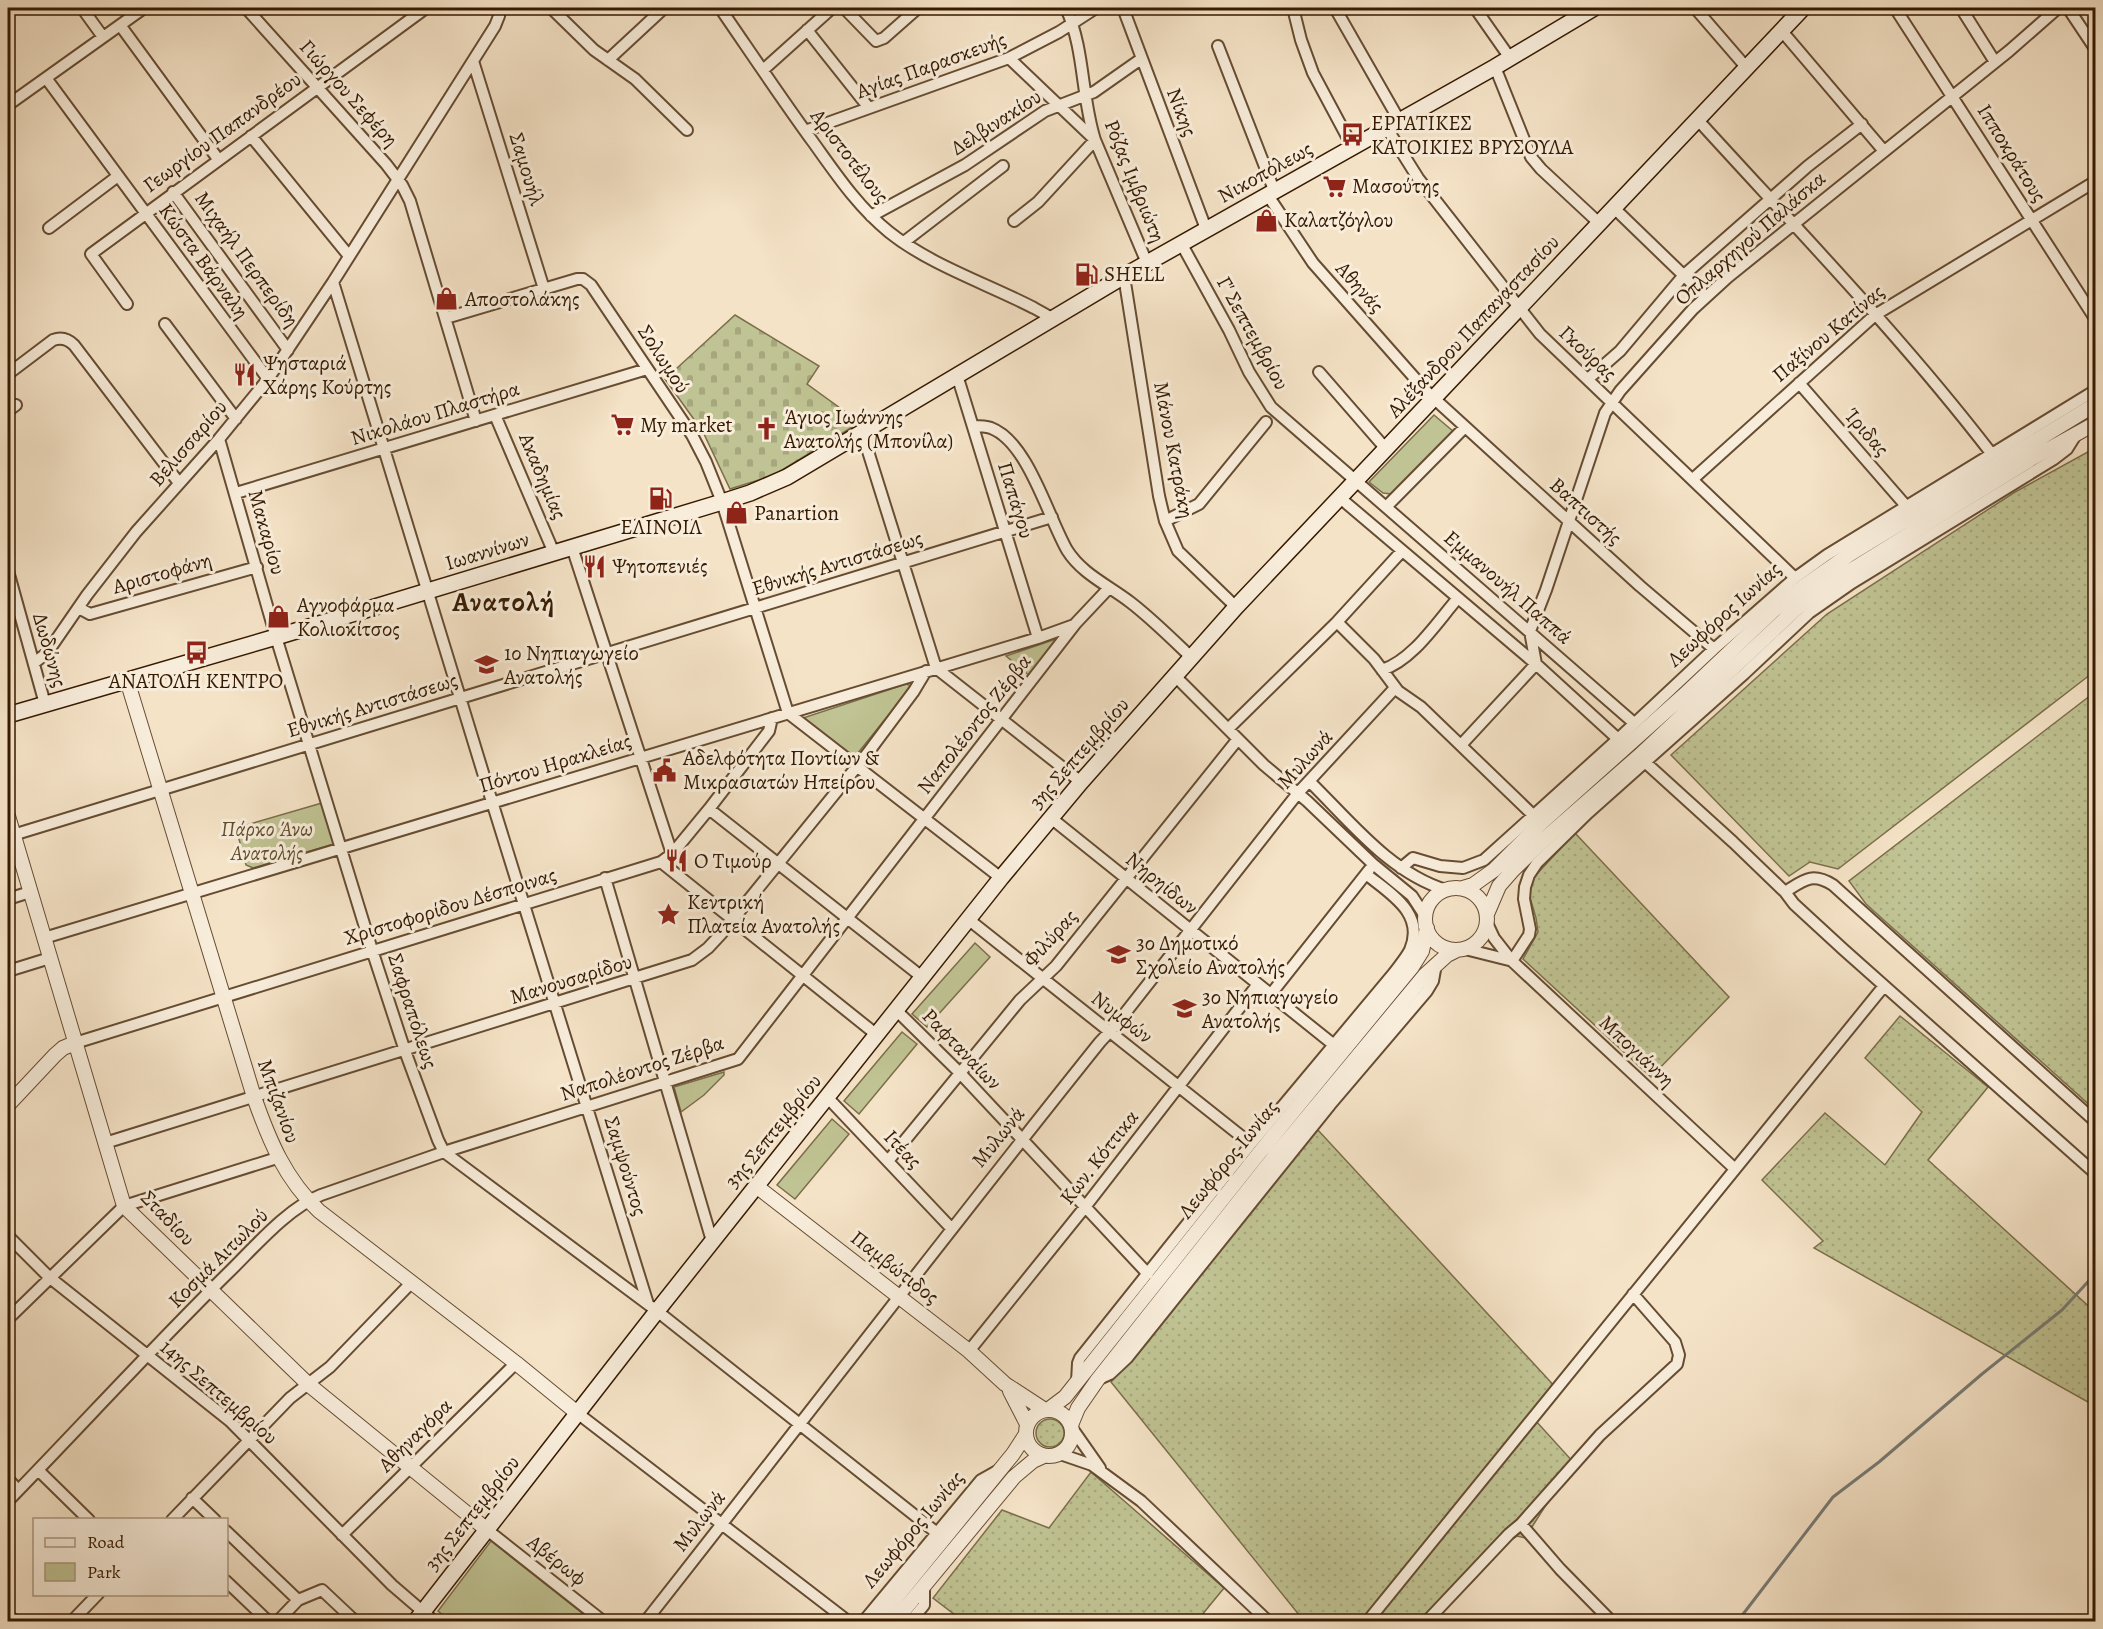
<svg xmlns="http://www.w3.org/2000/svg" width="2103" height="1629" viewBox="0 0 2103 1629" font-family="Alegreya,serif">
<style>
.grass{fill:url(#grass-dots);stroke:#7b6e4a;stroke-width:1.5}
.cemetery{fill:url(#cemetery-stones);stroke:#7b6e4a;stroke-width:1.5}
.park{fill:#c0c393;stroke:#7b6e4a;stroke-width:1.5}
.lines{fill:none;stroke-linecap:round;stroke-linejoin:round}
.stream{stroke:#777b74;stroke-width:3}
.minor-casing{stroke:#664c32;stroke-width:14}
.tertiary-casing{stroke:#664c32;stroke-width:16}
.secondary-casing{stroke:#361a00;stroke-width:18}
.minor{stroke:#f8eddb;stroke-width:10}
.tertiary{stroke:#f8eddb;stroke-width:14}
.secondary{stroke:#f8eddb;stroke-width:15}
.labels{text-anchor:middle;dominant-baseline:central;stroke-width:6;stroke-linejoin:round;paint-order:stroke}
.street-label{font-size:21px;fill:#361a00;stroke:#f8eddb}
.poi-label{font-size:21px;fill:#361a00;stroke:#f8eddb;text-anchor:start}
.park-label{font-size:21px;font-style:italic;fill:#5f4d2c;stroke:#f8eddb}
.district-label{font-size:27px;font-weight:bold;letter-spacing:1.5px;fill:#361a00;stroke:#f8eddb}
</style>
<defs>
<pattern id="grass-dots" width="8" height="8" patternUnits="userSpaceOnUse" patternTransform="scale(1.5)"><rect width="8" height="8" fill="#c0c393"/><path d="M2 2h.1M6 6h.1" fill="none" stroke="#a6a77d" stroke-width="1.8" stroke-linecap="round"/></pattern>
<pattern id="cemetery-stones" width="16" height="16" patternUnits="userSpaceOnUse" patternTransform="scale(1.5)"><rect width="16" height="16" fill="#c0c393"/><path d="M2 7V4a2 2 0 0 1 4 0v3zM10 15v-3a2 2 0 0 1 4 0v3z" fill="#a6a77d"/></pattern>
</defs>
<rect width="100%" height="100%" fill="#f5e3c7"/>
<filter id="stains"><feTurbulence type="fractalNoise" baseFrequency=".00333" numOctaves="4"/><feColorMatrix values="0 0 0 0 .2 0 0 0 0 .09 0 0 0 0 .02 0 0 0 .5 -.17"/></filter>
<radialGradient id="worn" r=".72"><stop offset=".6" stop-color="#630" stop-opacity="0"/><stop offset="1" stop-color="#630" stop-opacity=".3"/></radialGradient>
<path class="grass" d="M2095,448V671L1838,869L1810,862L1789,876L1671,755L1827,614L2015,492Z
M2095,692V1110L1866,904L1849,881Z
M1575,833L1729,997L1651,1077L1523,959L1538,932L1536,918L1529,894L1534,877Z
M1900,1016L1988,1087L1928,1160L2095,1312V1406L1814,1248L1823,1241L1762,1180L1825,1113L1885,1165L1922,1112L1865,1058Z
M1317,1129L1559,1391L1535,1420L1575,1464L1544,1508L1525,1538L1517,1536L1510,1540L1472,1582L1432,1621H1304L1111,1382Z
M1036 1433a14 14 0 1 1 28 0a14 14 0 1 1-28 0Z
M1091,1472L1224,1588L1197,1621H963L933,1598L1002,1510L1049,1528Z"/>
<path class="cemetery" d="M735,315L819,366L807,384L851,416L854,426L774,475L730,489L703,432L665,379Z"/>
<path class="park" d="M1434,415L1454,432L1391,494L1383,493L1369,482Z
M1056,639L1057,642L1031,677L1006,656Z
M906,684L912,686L853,759L803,718Z
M322,803L334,844L253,868L246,865L236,828Z
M975,943L990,957L927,1027L912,1014Z
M902,1032L917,1044L859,1114L844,1101Z
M724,1072V1075L704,1095L681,1112L674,1087Z
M832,1119L849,1134L795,1199L777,1185Z
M491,1541L592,1621H451L438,1611Z"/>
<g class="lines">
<path class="stream" d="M1737,1622L1833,1497L1879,1462L1982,1374L2062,1310L2096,1273"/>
<defs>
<path id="minor" d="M82,8L103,37
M246,8L386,164L402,185L410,201L476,421
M551,8L594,50L635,79L687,130
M720,8C751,53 781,98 813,142C836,174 858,207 889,232C930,265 988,284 1034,308L1052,318
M844,8L876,41L884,38L918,8
M1066,8C1085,50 1081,96 1095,140L1147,263
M1123,8L1206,229
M1293,8L1301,40L1313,73L1352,146
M1335,8L1399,120
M1475,8L1510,58
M1565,8L1578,17
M1695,8L1746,67
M1895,8L2096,320
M1961,8L1995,62
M2068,8L2096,50
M120,25L218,159
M807,30L869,108
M1781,30L1883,150
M1218,46L1274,190
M1009,58L1095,140L1038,202L1014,221
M608,60L664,8
M473,61L544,289
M1495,67L1531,157L1541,169L1599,223
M763,70L832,8
M46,78L268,379
M8,105L144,8
M1697,119C1797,229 1900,335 1991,453
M1386,127L1418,178L1540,334L1795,578
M805,131L1009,58L1059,32L1096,8
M251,136L349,256
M173,192L288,350
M1267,194L1313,263L1427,392L1640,586L1714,649
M1614,208L1706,297
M871,216L965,165L1045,111L1094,92L1141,59
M49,228L118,176
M904,242L1003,166
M1181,243L1229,330L1249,372L1271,407L1634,723
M1124,276L1159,496L1165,521L1178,551L1236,607
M333,282C436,623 542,964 648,1304
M127,304L91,254L426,8
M446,318L577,279H583L591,285L692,435L706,462L722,502L788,713L1001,878
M165,324L236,419
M1319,372L1386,449
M8,374L53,340C61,337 68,339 74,345L179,483
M957,375L1038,638
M1588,379L1620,351L1684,275L1808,166L1862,124
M1799,383L1907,507
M8,411L16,405
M495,415L554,553
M973,426C979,426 985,426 991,428C1028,442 1048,517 1067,550C1082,574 1108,585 1130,602C1151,618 1171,638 1191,657
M862,432L936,668L1081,782
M219,439L276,637L372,950L405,1051L438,1140L444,1152L657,1311L937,1533
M1693,479L1875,315L2096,181
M236,493L647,369
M1339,497L1536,664L1618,739
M1386,507L1465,427
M1165,521L1199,504L1266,422
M572,547L672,854
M8,571L45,704
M79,608L90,614L257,567
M1337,622L1374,659L1398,691L1421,707L1533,815
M34,663L47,653L87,595L136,532L219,439L268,379L333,282L495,26L499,16L497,8
M1382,670C1413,660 1437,622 1458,598
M1174,675L1264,765L1307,801L1373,864L1412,896L1425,916
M1228,729L1337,622L1402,551
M1461,745L1536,664L1530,631L1546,590L1605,413L1620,391L1693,309L1728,277L2009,51L2058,8
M1646,763L1733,842L1785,892L1794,904L1844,950L2096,1174
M1310,782C1350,821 1390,873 1446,890
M709,809L922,977
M1051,818L1334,1045
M13,835L1052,517
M661,862L877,1035
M1401,868L1413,858L1440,866L1463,868L1484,860L1618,739L1714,649L1795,578L1827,555L2096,390
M605,878L712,1241
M1785,892C1804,880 1812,872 1833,885L2096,1122
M8,899L30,892
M968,919L1251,1144
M1487,923L1494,938L1512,961L1735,1169
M44,938L1038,638L1074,625
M1465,949L1509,960
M1512,961L1529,935L1530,929L1524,899L1525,887L1529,875L1537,863L1588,813L1744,674L1809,613L1852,583L2054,459L2067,449L2077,433
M8,971L50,958
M1271,994L1369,870
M896,1010L960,1073L1148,1274
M75,1043L661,862L672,854L709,809L769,731L772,718
M827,1097L951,1228
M105,1143L692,960L708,948L721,934L867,754L914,691L926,671
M888,1161L1020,1000L1056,966L1238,739
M8,1236L49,1277L230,1421L392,1585L435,1622
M8,1319L124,1206L277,1158
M969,1351L1085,1207L1258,984
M1101,1378L1110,1374L1127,1358L1330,1105L1427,991L1433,981L1436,964
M1077,1382L1078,1363L1080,1358L1251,1144L1393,974C1399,966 1406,958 1410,950C1426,913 1389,893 1366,874
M576,1412L849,1622
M1072,1428L1100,1468
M1060,1454L1092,1465L1141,1501L1269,1622
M38,1470L89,1520
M8,1479L18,1490
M192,1498L215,1520
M8,1501C81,1426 152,1348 227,1274C254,1248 286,1209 321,1195L444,1152L738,1059L1076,623L1109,588
M172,1520L290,1398L330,1367L412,1282
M1521,1524L1560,1569L1612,1622
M486,1529L604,1622
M226,1531L298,1600
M342,1535L516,1363
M226,1581L269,1622
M8,1615L16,1622
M71,1622L98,1594
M277,1622L298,1600L322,1590L356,1622
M645,1622C797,1429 946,1234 1100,1042L1115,1026L1298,793L1395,688
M863,1622L981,1480L997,1471
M910,1622L924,1605V1585
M1367,1622L1884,986
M1426,1622L1509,1534L1521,1524L1600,1435L1677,1364L1679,1355L1675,1342L1633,1294"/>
<path id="tertiary" d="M127,680L254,1097C269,1140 285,1179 319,1211L516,1363L576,1412
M8,816L124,1206L308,1384L486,1529
M1463,888L1473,885L1494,870L1541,823L1683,696L1774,610L1804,586L1850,554L2096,404
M1425 919a31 31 0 1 1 62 0a31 31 0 1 1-62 0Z
M1487,914L1499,886L1513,870L1550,834L1639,756L1798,607L1850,571L2031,459L2096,423
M8,1105L55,1055L63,1048L75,1043
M756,1186L969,1351L1005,1384L1045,1410
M1010,1391L1027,1424
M1049,1409L1065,1397L1260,1152L1412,967L1422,951L1427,928
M1026 1433a23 23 0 1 1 46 0a23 23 0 1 1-46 0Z
M1071,1425L1078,1408L1098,1379L1274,1157L1425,975L1447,955L1457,950
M876,1622L1013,1454L1026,1434
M894,1622L1014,1477L1033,1461L1044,1456"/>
<path id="secondary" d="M8,715L276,637L722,502L750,493L787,477L1124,276L1495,67L1594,8
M415,1622L657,1311L1001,878L1081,782L1236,607L1803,8"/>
</defs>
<use href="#minor" class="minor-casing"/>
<use href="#tertiary" class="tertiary-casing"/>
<use href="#secondary" class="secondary-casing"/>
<use href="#minor" class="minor"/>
<use href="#tertiary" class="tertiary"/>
<use href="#secondary" class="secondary"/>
</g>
<defs>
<symbol id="bus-bare" viewBox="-9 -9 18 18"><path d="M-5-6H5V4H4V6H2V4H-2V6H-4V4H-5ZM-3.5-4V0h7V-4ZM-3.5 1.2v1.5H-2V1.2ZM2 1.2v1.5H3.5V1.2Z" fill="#8f2418" stroke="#f8eddb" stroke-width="2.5" paint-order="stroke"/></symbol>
<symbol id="supermarket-bare" viewBox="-9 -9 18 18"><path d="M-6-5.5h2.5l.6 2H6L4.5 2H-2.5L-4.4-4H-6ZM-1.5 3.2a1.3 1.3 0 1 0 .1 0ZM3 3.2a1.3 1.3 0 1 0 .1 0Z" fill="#8f2418" stroke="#f8eddb" stroke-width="2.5" paint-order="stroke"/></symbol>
<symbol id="shop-bare" viewBox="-9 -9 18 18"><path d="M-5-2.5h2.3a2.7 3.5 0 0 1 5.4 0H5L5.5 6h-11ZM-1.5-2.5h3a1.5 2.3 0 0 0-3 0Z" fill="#8f2418" stroke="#f8eddb" stroke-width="2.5" paint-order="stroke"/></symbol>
<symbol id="fuel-bare" viewBox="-9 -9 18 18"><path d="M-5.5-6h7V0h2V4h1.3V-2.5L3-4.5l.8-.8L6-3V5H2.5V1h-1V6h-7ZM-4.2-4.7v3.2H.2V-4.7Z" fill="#8f2418" stroke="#f8eddb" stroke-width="2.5" paint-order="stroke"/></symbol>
<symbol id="restaurant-bare" viewBox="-9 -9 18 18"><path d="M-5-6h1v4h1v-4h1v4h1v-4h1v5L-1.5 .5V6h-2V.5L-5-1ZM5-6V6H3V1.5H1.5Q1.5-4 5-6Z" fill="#8f2418" stroke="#f8eddb" stroke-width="2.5" paint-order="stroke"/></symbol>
<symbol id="church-bare" viewBox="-9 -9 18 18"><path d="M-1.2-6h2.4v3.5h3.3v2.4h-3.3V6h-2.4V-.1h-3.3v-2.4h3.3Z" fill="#8f2418" stroke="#f8eddb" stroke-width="2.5" paint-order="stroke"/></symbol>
<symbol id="school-bare" viewBox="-9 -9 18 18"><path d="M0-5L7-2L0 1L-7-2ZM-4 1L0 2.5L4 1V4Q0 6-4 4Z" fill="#8f2418" stroke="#f8eddb" stroke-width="2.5" paint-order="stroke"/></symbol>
<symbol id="civic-bare" viewBox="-9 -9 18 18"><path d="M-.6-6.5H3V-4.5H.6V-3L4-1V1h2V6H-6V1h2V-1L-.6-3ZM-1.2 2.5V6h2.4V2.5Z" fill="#8f2418" stroke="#f8eddb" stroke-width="2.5" paint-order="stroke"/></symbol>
<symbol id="sight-bare" viewBox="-9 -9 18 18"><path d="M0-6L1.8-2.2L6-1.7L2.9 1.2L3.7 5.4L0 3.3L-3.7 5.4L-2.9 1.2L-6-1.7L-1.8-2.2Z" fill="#8f2418" stroke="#f8eddb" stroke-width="2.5" paint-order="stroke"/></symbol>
</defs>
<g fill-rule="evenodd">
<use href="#bus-bare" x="1336" y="118" width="33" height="33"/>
<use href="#supermarket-bare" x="1318" y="170" width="33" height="33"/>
<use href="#shop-bare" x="1250" y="204" width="33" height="33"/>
<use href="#fuel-bare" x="1070" y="258" width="33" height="33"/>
<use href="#shop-bare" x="430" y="282" width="33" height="33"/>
<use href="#restaurant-bare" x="228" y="358" width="33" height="33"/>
<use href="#supermarket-bare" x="606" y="408" width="33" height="33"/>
<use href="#church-bare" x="750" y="412" width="33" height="33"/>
<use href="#fuel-bare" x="644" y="482" width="33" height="33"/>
<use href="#shop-bare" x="720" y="496" width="33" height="33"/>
<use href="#restaurant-bare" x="578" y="550" width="33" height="33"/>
<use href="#shop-bare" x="262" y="600" width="33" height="33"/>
<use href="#bus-bare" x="180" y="636" width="33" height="33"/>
<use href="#school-bare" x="470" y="648" width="33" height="33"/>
<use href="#civic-bare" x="648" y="754" width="33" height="33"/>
<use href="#restaurant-bare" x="660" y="844" width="33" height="33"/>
<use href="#sight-bare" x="652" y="898" width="33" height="33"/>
<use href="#school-bare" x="1102" y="938" width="33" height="33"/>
<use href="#school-bare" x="1168" y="992" width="33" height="33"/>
</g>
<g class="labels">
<g class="street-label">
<text transform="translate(931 65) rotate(-20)">Αγίας Παρασκευής</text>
<text transform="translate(349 93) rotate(48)">Γιώργου Σεφέρη</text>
<text transform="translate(1182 112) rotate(69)">Νίκης</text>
<text transform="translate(996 122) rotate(-33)">Δελβινακίου</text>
<text transform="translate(222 132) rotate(-36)">Γεωργίου Παπανδρέου</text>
<text transform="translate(2012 153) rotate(58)">Ιπποκράτους</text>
<text transform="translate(850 156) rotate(52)">Αριστοτέλους</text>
<text transform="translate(527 169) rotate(73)">Σαμουήλ</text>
<text transform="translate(1265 172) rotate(-29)">Νικοπόλεως</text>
<text transform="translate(1135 181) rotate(68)">Ρόζας Ιμβριώτη</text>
<text transform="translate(1750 238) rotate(-41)">Οπλαρχηγού Παλάσκα</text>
<text transform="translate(247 259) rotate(54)">Μιχαήλ Περπερίδη</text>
<text transform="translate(204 261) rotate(54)">Κώστα Βάρναλη</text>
<text transform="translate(1360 287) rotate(48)">Αθηνάς</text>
<text transform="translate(1473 326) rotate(-47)">Αλέξανδρου Παπαναστασίου</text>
<text transform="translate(1253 333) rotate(61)">Γ' Σεπτεμβρίου</text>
<text transform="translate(1828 333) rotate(-40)">Παξίνου Κατίνας</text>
<text transform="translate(1588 353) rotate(43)">Γκούρας</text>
<text transform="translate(664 359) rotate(57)">Σολωμού</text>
<text transform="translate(435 413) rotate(-17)">Νικολάου Πλαστήρα</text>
<text transform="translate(1867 432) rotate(49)">Ίριδας</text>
<text transform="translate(188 443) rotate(-49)">Βελισσαρίου</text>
<text transform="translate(1174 450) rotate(79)">Μάνου Κατράκη</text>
<text transform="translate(543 476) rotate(67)">Ακαδημίας</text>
<text transform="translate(1016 500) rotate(73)">Παπάγου</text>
<text transform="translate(1586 511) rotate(42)">Βαπτιστής</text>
<text transform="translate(267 532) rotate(74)">Μακαρίου</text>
<text transform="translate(487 551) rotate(-17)">Ιωαννίνων</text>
<text transform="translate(837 563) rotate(-17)">Εθνικής Αντιστάσεως</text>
<text transform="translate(162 573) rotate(-16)">Αριστοφάνη</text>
<text transform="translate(1508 587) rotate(41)">Εμμανουήλ Παππά</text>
<text transform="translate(1724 614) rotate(-42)">Λεωφόρος Ιωνίας</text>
<text transform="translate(50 650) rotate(74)">Δωδώνης</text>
<text transform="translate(372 705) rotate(-17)">Εθνικής Αντιστάσεως</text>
<text transform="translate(974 724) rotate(-52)">Ναπολέοντος Ζέρβα</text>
<text transform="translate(1079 753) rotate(-49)">3ης Σεπτεμβρίου</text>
<text transform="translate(1305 759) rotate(-48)">Μυλωνά</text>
<text transform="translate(555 763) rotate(-17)">Πόντου Ηρακλείας</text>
<text transform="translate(1162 883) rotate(39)">Νηρηίδων</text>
<text transform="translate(450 906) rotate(-17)">Χριστοφορίδου Δέσποινας</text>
<text transform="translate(1050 938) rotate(-48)">Φιλύρας</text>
<text transform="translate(571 979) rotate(-17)">Μανουσαρίδου</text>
<text transform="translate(413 1011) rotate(72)">Σαφραπόλεως</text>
<text transform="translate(1122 1017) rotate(38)">Νυμφών</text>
<text transform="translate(962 1049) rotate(46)">Ραφταναίων</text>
<text transform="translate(1637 1051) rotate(43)">Μπογιάννη</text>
<text transform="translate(642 1068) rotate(-18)">Ναπολέοντος Ζέρβα</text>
<text transform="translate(279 1101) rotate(70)">Μπιζανίου</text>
<text transform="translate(773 1131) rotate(-51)">3ης Σεπτεμβρίου</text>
<text transform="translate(998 1137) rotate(-51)">Μυλωνά</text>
<text transform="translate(903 1149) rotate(47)">Ιτέας</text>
<text transform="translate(1099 1157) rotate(-52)">Κων. Κόττικα</text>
<text transform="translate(1228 1159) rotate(-51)">Λεωφόρος Ιωνίας</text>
<text transform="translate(626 1166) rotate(73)">Σαμψούντος</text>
<text transform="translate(168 1218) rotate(46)">Σταδίου</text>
<text transform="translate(218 1258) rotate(-45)">Κοσμά Αιτωλού</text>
<text transform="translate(895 1267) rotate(38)">Παμβώτιδος</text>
<text transform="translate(219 1392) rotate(41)">14ης Σεπτεμβρίου</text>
<text transform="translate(415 1435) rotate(-45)">Αθηναγόρα</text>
<text transform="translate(472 1513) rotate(-52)">3ης Σεπτεμβρίου</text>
<text transform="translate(699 1521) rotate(-52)">Μυλωνά</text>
<text transform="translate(913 1529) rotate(-50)">Λεωφόρος Ιωνίας</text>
<text transform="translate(557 1560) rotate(38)">Αβέρωφ</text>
</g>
<g class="poi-label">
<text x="1371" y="123">ΕΡΓΑΤΙΚΕΣ<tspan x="1371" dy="24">ΚΑΤΟΙΚΙΕΣ ΒΡΥΣΟΥΛΑ</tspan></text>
<text x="1352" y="186">Μασούτης</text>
<text x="1284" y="220">Καλατζόγλου</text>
<text x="1104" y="274">SHELL</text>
<text x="465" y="299">Αποστολάκης</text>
<text x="263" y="363">Ψησταριά<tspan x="263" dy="24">Χάρης Κούρτης</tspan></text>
<text x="784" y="417">Άγιος Ιωάννης<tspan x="784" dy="24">Ανατολής (Μπονίλα)</tspan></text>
<text x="640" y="425">My market</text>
<text x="754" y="513">Panartion</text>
<text x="661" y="527" text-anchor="middle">ΕΛΙΝΟΙΛ</text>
<text x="612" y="566">Ψητοπενιές</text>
<text x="297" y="605">Αγνοφάρμα<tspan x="297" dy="24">Κολιοκίτσος</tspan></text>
<text x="504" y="653">1ο Νηπιαγωγείο<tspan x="504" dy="24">Ανατολής</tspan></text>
<text x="196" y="681" text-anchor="middle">ΑΝΑΤΟΛΗ ΚΕΝΤΡΟ</text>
<text x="683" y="758">Αδελφότητα Ποντίων &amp;<tspan x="683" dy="24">Μικρασιατών Ηπείρου</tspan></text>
<text x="694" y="861">Ο Τιμούρ</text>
<text x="687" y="902">Κεντρική<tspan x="687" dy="24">Πλατεία Ανατολής</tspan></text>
<text x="1136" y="943">3ο Δημοτικό<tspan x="1136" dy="24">Σχολείο Ανατολής</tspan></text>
<text x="1202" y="997">3ο Νηπιαγωγείο<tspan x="1202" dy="24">Ανατολής</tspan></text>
</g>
<g class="park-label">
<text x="267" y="829">Πάρκο Άνω<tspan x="267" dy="24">Ανατολής</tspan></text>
</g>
<g class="district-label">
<text x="504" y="602">Ανατολή</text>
</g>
</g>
<rect width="2103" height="1629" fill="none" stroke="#f5e3c7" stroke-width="30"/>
<rect x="9" y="9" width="2085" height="1611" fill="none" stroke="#361a00" stroke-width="3"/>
<rect x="15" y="15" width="2073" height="1599" fill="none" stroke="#361a00" stroke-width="1.5"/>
<rect x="33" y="1518" width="195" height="78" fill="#f8eddb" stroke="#aa9983" stroke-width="1.5"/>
<rect x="45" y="1538" width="30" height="9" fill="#f8eddb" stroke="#aa9983" stroke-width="1.5"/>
<text x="87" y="1548" font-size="18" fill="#361a00">Road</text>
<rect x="45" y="1563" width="30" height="18" fill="#c0c393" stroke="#aa9983" stroke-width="1.5"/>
<text x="87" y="1578" font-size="18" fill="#361a00">Park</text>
<rect width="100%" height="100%" filter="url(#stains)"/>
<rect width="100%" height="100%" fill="url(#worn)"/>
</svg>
